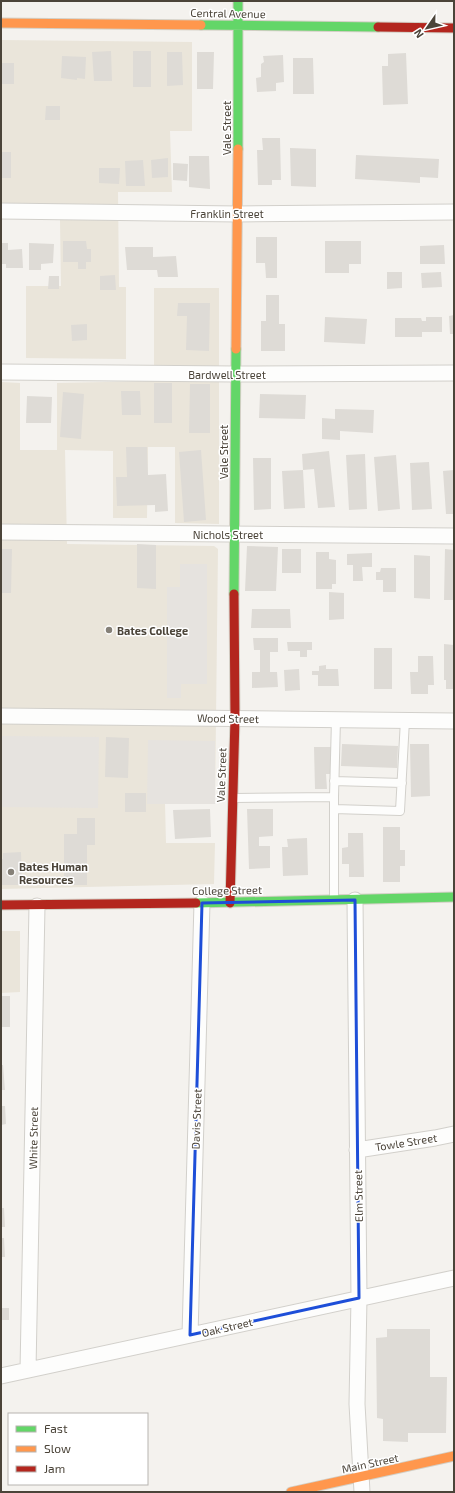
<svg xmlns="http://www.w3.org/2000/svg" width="455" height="1493" viewBox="0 0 455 1493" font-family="'Exo 2',sans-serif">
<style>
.education{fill:#eae5da}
.parking{fill:#e6e3df}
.building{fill:#dedbd6}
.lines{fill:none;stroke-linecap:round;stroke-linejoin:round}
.lane-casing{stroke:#d2d0cb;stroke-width:10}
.street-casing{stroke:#d2d0cb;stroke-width:17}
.fast-casing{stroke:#d3cfc5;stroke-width:11}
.slow-casing{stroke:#d3cfc5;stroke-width:11}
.jam-casing{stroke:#d3cfc5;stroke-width:11}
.lane{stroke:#fdfdfc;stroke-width:8}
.street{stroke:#fdfdfc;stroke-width:15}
.fast{stroke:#63d668;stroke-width:9}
.slow{stroke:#ff974d;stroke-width:9}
.jam{stroke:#b3261e;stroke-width:9}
.marked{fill:none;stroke:#1d4ed8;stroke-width:3;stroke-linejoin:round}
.poi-dot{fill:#868178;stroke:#fff;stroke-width:1.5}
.labels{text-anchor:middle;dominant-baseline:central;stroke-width:3;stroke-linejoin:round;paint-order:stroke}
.street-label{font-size:11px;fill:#4b4439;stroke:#fff}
.poi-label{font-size:11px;font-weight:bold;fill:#4b4439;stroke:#fff;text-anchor:start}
</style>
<rect width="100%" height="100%" fill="#f4f2ee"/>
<path class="education" d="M1,40L192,42V131H170L172,192H118L119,287H126V359L26,358V286H61L60,220L1,218Z
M154,288H219V524L175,523V447H148L147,518H113V451L65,450L67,544L214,546L218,549L215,804H165L166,843H215L214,884L1,889V382L20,383V450H57V383L154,381Z
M1,931H20V992L1,993Z"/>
<path class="parking" d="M180,564H207V684H181V698H167V587H180Z
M1,736L99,737L98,808L1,807Z
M148,740L215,741V804H147Z"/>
<path class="building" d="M111,51L112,81H94L92,52Z
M133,51H151V87H133Z
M167,52H182L183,85L167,86Z
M197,52H214L213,89H197Z
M406,53L408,104L383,105L382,66H388V54Z
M283,55L284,82L276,83V91L257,92L256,78L261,77V64L264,62L263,56Z
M62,56L86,57L85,79L77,78V80L61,78Z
M293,58H313L314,94H293Z
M1,63H14V84H1Z
M46,106H60V120H45Z
M262,138H280L281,180H272V185H258L257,150H263Z
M290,148L316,149V187L291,186Z
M1,152H11V178H1Z
M356,155L439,159L438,178L420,177V183L355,179Z
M189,156H209L210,189L189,187Z
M168,158V177L152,178L151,160Z
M143,160L145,186H126L125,161Z
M173,163L188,164L187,181L173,180Z
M99,168H120L119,184L99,183Z
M256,237H277V278H266L265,263H256Z
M63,241H86L87,249H91V262H86V269H78V262H63Z
M325,241H361V264H349V273H325Z
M1,243H8V250L22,249L23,268H6V264H1Z
M29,243L54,244L53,263L41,264V270H29Z
M444,245L445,264H420V246Z
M125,247H153V257L176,256L178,277H158L157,270H127Z
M387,272H402V288L387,289Z
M441,272L442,287L422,288L421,273Z
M115,275L116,290H100V276Z
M49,276H59V289H48Z
M266,295H279V324H285V351H261V321H266Z
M178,303H210L209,351L186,350L187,316H177Z
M454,315V334H450L449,316Z
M325,317L367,319L365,344L324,342Z
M426,317H442V332H422V337H395V318H421L422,321H426Z
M87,324V340L72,341L71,325Z
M154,383H172V423H154Z
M190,384H210V433H189Z
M121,391H140L141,415H122Z
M63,392L84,394L81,439L60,437Z
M260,394L306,395L305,419L259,418Z
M27,396L52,397L51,423H26Z
M335,409L374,410L373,433L340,431V440L322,439V418L335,419Z
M126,447H147L148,475L166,474L168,511L155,512V505L117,506L116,477H127Z
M201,450L206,520L184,522L179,452Z
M329,451L335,507L318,508L314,469L303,470L305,508L284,509L282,471L303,470L302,454Z
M365,454L367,509L349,510L346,455Z
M396,455L400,509L378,511L374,457Z
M253,458H271V509L254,510Z
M429,462L432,509L412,510L410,463Z
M454,470V514H446L443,471Z
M137,544L156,545V589L137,588Z
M247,546L278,547L276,591H245Z
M1,549H12L11,593H1Z
M282,549H301V573H282Z
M445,549L454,550V600H444Z
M316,552H329V559L336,560V584H332V589H316Z
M372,553V567H362L363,581H353V565H347V554Z
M414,555L430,556V599L414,598Z
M381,568H396V592H383V580H376V572H380Z
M329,592L344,593V619L329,620Z
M252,609H290L291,628H251Z
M253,638H278V652H270V672H277L278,687L252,688V672H260V650H254Z
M287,642H312V650H307V657H300V651H288Z
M444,644L454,645V689H446V680H444Z
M374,648H392V689H374Z
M418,656H433L434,685H428V694H411L410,672H418Z
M326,665V669H338L339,686H318V675H312V671H319V666Z
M299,669L300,690L285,691L284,670Z
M106,737L129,738L128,778L105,777Z
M342,744L398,746L397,768L341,766Z
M410,744H429L430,796L411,797Z
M314,747H332L333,774H326L327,789H315Z
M125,793H146V812H125Z
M210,809L211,837L175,839L173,810Z
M247,809H273V836L259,837V846H270V868L249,869Z
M77,818H95V845H87V885H64V834H77Z
M383,827H400V850H405V866H400V882H383Z
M348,833H363L364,877H349V864H342V848L348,847Z
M307,838L308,875L283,876L282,847H288L287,839Z
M21,852L22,885H1V859H3V853Z
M1,996H10V1027H1Z
M1,1065H3L5,1090H1Z
M1,1106H5L6,1124L1,1125Z
M1,1208H4L5,1227H1Z
M1,1238H4L5,1257H1Z
M1,1308H9V1320H1Z
M387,1329H430V1377H447L446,1433H408V1442L383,1441V1419L377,1418L376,1338L387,1337Z"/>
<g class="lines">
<defs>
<path id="lane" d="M334,781L402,783
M334,797L336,719
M235,798L334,797V898
M334,809L400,811L405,720"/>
<path id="street" d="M1,211L238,214L454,212
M1,372L235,374L454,373
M1,532L454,536
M1,716L454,721
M355,900L359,1298L357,1404L362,1492
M357,1150L435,1138L454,1134
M190,1335L202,903
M28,1370L37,906
M1,1376L454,1278"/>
<path id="fast" d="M238,1V149
M201,25L378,27
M234,594L236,349
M196,903L454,897"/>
<path id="slow" d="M1,23L201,25
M236,349L238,149
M291,1492L454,1456"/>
<path id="jam" d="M378,27L454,28
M230,903L235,718L234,594
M1,905L196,903"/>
</defs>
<use href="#lane" class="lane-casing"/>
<use href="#street" class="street-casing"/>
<use href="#fast" class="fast-casing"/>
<use href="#slow" class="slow-casing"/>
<use href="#jam" class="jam-casing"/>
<use href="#lane" class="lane"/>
<use href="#street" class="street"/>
<use href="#fast" class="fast"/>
<use href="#slow" class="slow"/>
<use href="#jam" class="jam"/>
</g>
<path class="marked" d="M355,900L359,1298L190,1335L202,903Z"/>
<g class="poi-dot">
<circle cx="109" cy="630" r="4"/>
<circle cx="11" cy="872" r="4"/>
</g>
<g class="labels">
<g class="street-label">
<text transform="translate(228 13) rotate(1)">Central Avenue</text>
<text transform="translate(226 128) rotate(-90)">Vale Street</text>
<text x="227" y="213">Franklin Street</text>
<text x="227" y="374">Bardwell Street</text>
<text transform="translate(223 452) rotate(-90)">Vale Street</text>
<text x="228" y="534">Nichols Street</text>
<text transform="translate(228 718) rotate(1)">Wood Street</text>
<text transform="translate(221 775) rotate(-88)">Vale Street</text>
<text transform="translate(227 890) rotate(-1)">College Street</text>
<text transform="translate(196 1119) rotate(-88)">Davis Street</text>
<text transform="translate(33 1138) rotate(-89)">White Street</text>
<text transform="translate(406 1142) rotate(-9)">Towle Street</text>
<text transform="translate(358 1196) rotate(-91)">Elm Street</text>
<text transform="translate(227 1327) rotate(-13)">Oak Street</text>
<text transform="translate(370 1463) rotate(-12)">Main Street</text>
</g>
<g class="poi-label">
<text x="117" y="630">Bates College</text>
<text x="19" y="866">Bates Human<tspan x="19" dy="13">Resources</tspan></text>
</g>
</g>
<rect width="455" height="1493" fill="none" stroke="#4b4439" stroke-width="4"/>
<rect x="8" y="1413" width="140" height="72" fill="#ffffff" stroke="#b7b4b0"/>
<rect x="16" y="1426" width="20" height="6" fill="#63d668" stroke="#b7b4b0"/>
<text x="44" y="1433" font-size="12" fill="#4b4439">Fast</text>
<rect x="16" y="1446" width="20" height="6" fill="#ff974d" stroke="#b7b4b0"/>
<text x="44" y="1453" font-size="12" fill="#4b4439">Slow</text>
<rect x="16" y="1466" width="20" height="6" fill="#b3261e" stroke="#b7b4b0"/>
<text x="44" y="1473" font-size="12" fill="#4b4439">Jam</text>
<g transform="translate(427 28) rotate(236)" stroke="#ffffff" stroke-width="3" paint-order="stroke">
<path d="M0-3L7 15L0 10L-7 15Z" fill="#4b4439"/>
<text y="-6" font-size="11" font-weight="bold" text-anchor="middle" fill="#4b4439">N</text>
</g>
</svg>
